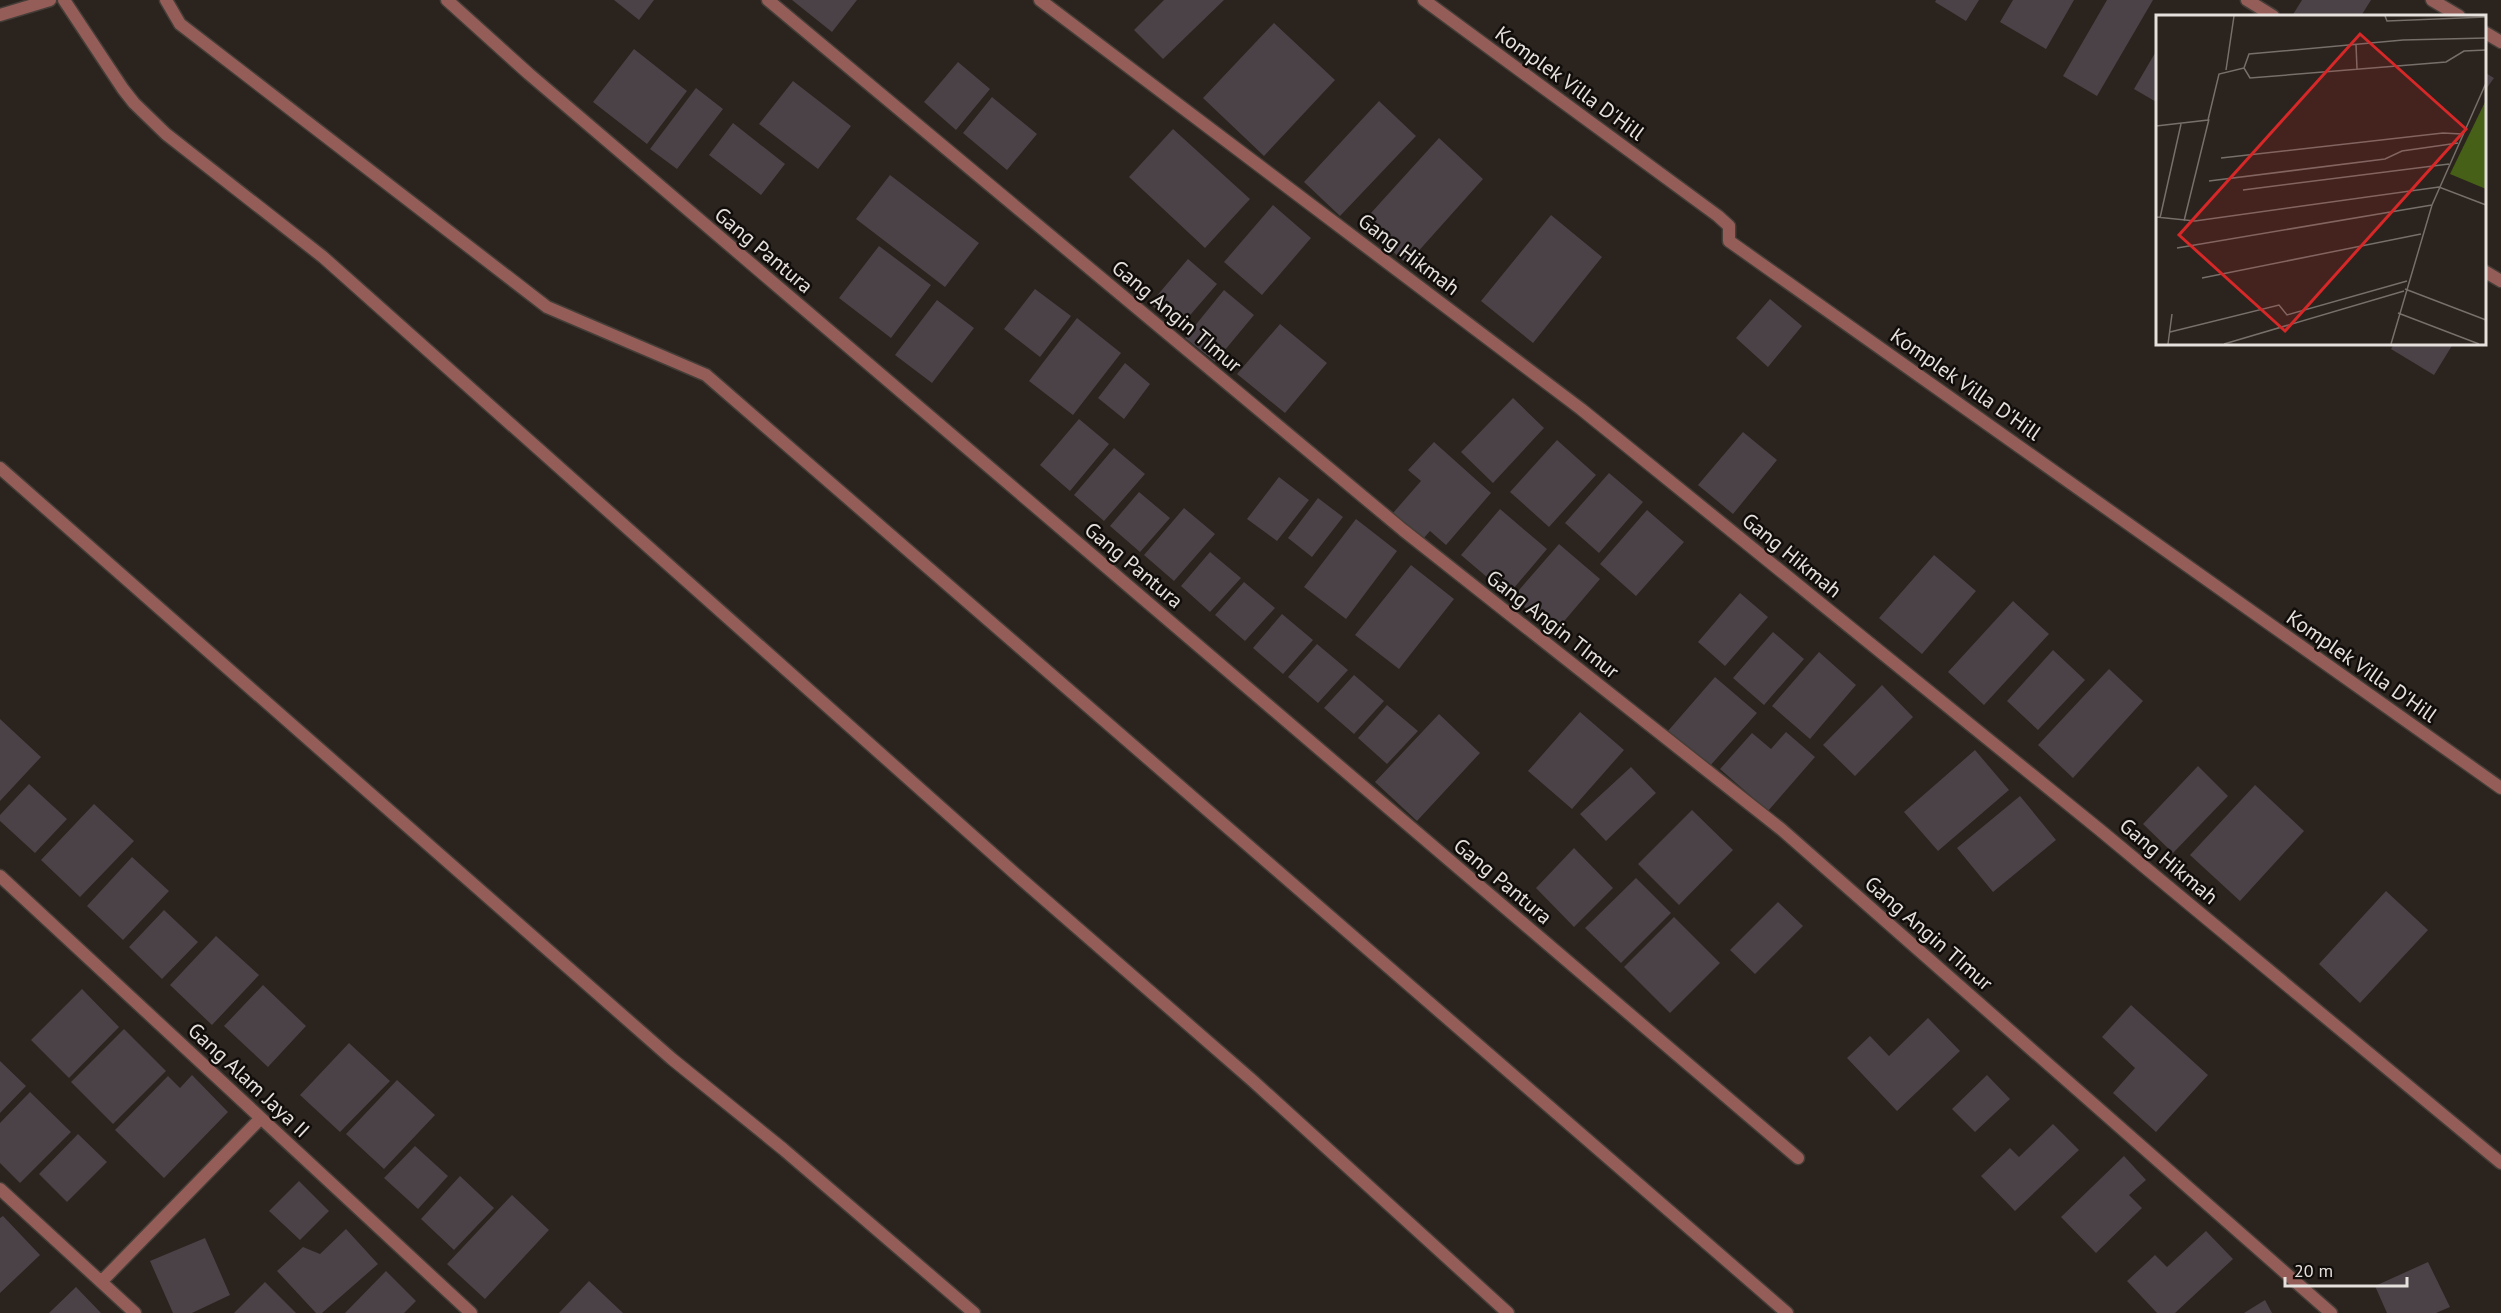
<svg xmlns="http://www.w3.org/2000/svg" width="2501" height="1313" viewBox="0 0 2501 1313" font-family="'PT Sans',sans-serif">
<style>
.building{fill:#4b4247}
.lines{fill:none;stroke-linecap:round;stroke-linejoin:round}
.lane-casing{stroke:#453e38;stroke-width:15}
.street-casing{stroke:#453e38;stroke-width:15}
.lane{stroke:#945d58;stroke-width:12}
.street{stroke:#945d58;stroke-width:12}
.labels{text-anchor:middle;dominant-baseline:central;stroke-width:5;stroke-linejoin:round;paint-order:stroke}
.street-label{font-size:21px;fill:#e6e1dd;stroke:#110d0b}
.inset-road{fill:none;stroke:#766f6a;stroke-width:1.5}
.view{fill:#d62828;fill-opacity:0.15;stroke:#d62828;stroke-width:3}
.inset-edge{fill:none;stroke:#e6e1dd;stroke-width:3}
</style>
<rect width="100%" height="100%" fill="#2b231d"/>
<path class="building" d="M614,0H654L639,20Z
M792,0H857L832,32Z
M1164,0H1224L1163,59L1134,30Z
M1936,0H1979L1966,21L1935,2Z
M2013,0H2074L2046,49L2000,22Z
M2107,0H2153L2097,96L2063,76Z
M2302,0H2371L2361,16H2292Z
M1274,23L1335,80L1264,156L1203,98Z
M2158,48V103L2134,89Z
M634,49L687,91L647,144L593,102Z
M958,62L990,89L956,130L924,102Z
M2484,72L2494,78L2484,92Z
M793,81L851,126L818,169L759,124Z
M696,88L723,109L677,169L650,149Z
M992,97L1037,134L1007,170L963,133Z
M1379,101L1416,136L1340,216L1304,182Z
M733,123L785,164L761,195L709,155Z
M1173,129L1250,199L1205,248L1129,177Z
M1439,138L1483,179L1407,264L1361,224Z
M890,175L979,243L945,287L856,219Z
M1273,205L1311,238L1262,295L1224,262Z
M1551,215L1602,257L1533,343L1481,301Z
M879,246L931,285L891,338L839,298Z
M1188,259L1217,284L1179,328L1150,304Z
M1035,289L1071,316L1040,357L1004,329Z
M1224,290L1254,315L1215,362L1185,338Z
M1770,299L1802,326L1768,367L1736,338Z
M937,300L974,328L932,383L895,355Z
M1077,318L1121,353L1073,415L1029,381Z
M1280,324L1327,363L1285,413L1237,374Z
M2394,344H2453L2434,375L2391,349Z
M1125,363L1150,384L1124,419L1098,398Z
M1513,398L1544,428L1493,483L1461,452Z
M1079,419L1109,444L1070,491L1040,465Z
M1743,432L1777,460L1733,514L1698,485Z
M1557,440L1596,475L1549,527L1510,492Z
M1434,442L1491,493L1446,545L1430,531L1423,539L1393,513L1421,481L1408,470Z
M1114,448L1145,474L1104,521L1074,495Z
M1609,473L1643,502L1599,553L1565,523Z
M1279,477L1309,500L1277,541L1247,519Z
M1139,492L1170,518L1140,552L1110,526Z
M1318,498L1343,517L1312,557L1288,538Z
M1184,508L1215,534L1174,581L1144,555Z
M1500,509L1547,549L1508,595L1461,555Z
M1647,510L1684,542L1636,596L1600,564Z
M1356,519L1397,551L1346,619L1304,587Z
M1559,544L1600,579L1554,633L1513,597Z
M1210,552L1241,578L1210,612L1181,586Z
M1934,555L1976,591L1922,654L1879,618Z
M1411,565L1454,599L1399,669L1355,635Z
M1244,582L1275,608L1245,641L1215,615Z
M1740,593L1768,617L1725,666L1698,642Z
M2013,601L2049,634L1984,705L1948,672Z
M1282,614L1313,640L1283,674L1253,648Z
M1773,632L1804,659L1764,705L1733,678Z
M1317,644L1348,670L1318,703L1288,677Z
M2053,650L2085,680L2038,730L2007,701Z
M1819,652L1856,685L1810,739L1772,706Z
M2109,669L2143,701L2073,778L2038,745Z
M1354,675L1384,701L1354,734L1324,708Z
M1715,677L1757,713L1709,767L1668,731Z
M1882,685L1913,717L1855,776L1823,745Z
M1387,705L1418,731L1387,764L1358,738Z
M1580,712L1624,750L1572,809L1528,771Z
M1439,714L1480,753L1417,821L1375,782Z
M0,719L41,757L0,801Z
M1786,732L1815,757L1768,811L1720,769L1752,733L1771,749Z
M1975,750L2009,790L1938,851L1904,812Z
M2198,766L2228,796L2173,853L2143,824Z
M1631,767L1656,793L1606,841L1580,814Z
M29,784L67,819L35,853L0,821V815Z
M2255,785L2304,831L2240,901L2190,855Z
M2020,796L2056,840L1993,892L1957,848Z
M94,804L134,841L80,897L41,860Z
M1692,810L1733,850L1679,905L1638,864Z
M1574,848L1613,888L1574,927L1536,888Z
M132,857L169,891L123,940L87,906Z
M1636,878L1671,913L1621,963L1585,928Z
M2386,891L2428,930L2360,1003L2319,964Z
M1778,902L1803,926L1755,974L1730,950Z
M164,910L198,942L162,979L129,947Z
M1674,917L1720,963L1670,1013L1624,967Z
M216,936L259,975L212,1025L170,985Z
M263,985L306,1026L268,1067L224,1026Z
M82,989L119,1027L69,1078L31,1040Z
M2131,1005L2208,1075L2156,1132L2113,1093L2135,1068L2102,1037Z
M1928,1018L1960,1051L1897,1111L1847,1058L1870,1036L1889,1056Z
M124,1029L166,1071L113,1124L71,1082Z
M349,1043L390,1081L340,1132L300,1095Z
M0,1061L26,1086L0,1113Z
M192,1075L228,1112L164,1178L115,1130L168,1076L180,1088Z
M1987,1075L2010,1099L1975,1132L1952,1109Z
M397,1080L435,1115L384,1169L346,1134Z
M30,1092L71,1132L20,1183L0,1163V1123Z
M2053,1124L2079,1150L2015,1211L1981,1176L2010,1148L2019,1157Z
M78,1134L107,1162L67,1202L39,1174Z
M415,1146L448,1176L418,1209L384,1178Z
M2124,1156L2146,1180L2129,1195L2142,1208L2096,1253L2061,1217Z
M460,1176L494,1208L454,1250L421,1219Z
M299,1181L329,1211L300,1240L269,1211Z
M512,1195L549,1230L485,1299L447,1264Z
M3,1216L40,1255L0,1293V1218Z
M346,1229L378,1264L322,1313H316L277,1271L303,1247L320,1254Z
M2206,1231L2233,1259L2175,1313H2157L2127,1281L2155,1255L2167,1267Z
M205,1238L230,1295L192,1313H173L150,1261Z
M2428,1262L2450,1307L2436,1313H2387L2375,1286Z
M386,1271L416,1301L404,1313H345Z
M589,1281L623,1313H559Z
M265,1282L296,1313H234Z
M76,1287L101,1313H49Z
M2265,1300L2272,1313H2244Z"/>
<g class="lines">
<defs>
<path id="lane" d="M0,468L672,1059L783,1149L974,1313"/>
<path id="street" d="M64,0L123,89L134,103L166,134L323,257L1020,878L1253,1081L1508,1313
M166,0L180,24L547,307L706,375L1787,1313
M447,0L529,74L1798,1158
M768,0L1403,530L1781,829L2331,1313
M1040,0L1581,409L2100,830L2501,1163
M1424,0L1718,216L1729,226V241L2501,788
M2247,0L2273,16
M2432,0L2459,16
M0,15L50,0
M2484,32L2501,42
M2484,271L2501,281
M0,876L471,1313
M0,1189L135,1313
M101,1282L261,1118"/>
</defs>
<use href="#lane" class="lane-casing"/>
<use href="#street" class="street-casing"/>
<use href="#lane" class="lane"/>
<use href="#street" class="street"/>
</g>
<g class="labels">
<g class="street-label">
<text transform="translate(1570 83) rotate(36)">Komplek Villa D'Hill</text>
<text transform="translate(764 250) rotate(40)">Gang Pantura</text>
<text transform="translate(1409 254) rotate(37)">Gang Hikmah</text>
<text transform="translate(1177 316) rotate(40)">Gang Angin TImur</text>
<text transform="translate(1966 384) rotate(35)">Komplek Villa D'Hill</text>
<text transform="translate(1792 555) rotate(39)">Gang Hikmah</text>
<text transform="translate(1134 565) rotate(40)">Gang Pantura</text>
<text transform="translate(1553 624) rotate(38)">Gang Angin TImur</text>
<text transform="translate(2362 666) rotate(35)">Komplek Villa D'Hill</text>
<text transform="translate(2169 861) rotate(40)">Gang Hikmah</text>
<text transform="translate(1503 881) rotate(40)">Gang Pantura</text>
<text transform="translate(1929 933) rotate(41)">Gang Angin TImur</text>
<text transform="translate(249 1080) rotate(43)">Gang Alam Jaya II</text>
</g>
</g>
<g transform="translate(2156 15)">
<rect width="330" height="330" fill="#2b231d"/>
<path d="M330,85V174L294,159Z" fill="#476017"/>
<path class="inset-road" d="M229,1L231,6L330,2M200,29L201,54M88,53L93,39L247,25L330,23M88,53L94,63L290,47L308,36L330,35M70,55L78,1M0,111L52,105L63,59L88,53M65,143L287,118L306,119M53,166L229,144L246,136L302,128M87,175L293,149M0,202L39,206L283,172L330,190M4,203L25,109M28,206L53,104M21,233L276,190M46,263L265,219M249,274L330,305M242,298L323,329M14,317L123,290L131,300L251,266M12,329L16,299M68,329L248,276M235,329L276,190L330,68"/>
<path class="view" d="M204,19L310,114L129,316L23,220Z"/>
<rect width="330" height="330" class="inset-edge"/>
</g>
<path d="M2285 1277v9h122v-9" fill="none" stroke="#e6e1dd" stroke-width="3"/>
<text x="2294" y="1277" font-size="18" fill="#e6e1dd" stroke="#110d0b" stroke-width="4.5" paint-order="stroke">20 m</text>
</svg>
